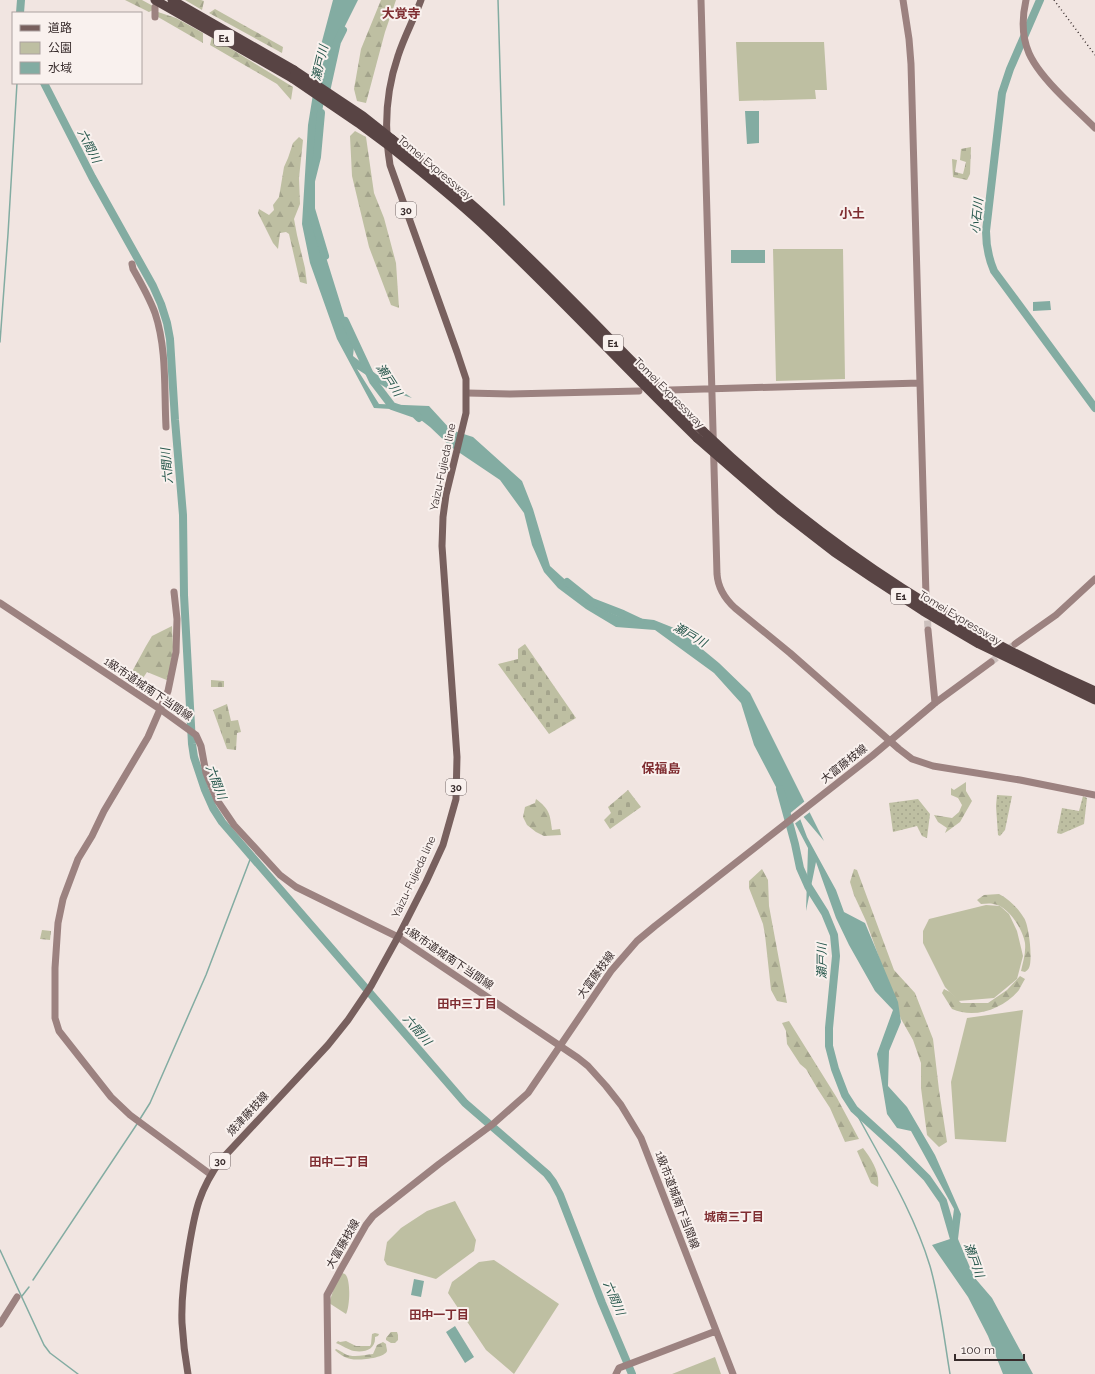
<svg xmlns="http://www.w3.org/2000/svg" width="1095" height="1374" viewBox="0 0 1095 1374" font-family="Raleway,'Noto Sans JP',sans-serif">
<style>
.grass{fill:url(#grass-dots)}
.forest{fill:url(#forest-firs)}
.cemetery{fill:url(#cemetery-stones)}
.park{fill:#bebfa2}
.water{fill:#83aca2}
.pier{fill:#f1e5e1}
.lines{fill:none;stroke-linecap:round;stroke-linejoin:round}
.stream{stroke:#83aca2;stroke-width:1.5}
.river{stroke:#83aca2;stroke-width:8}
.secondary-tunnel{stroke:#ccc0bd;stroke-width:7;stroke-dasharray:7 3.5;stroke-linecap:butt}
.secondary{stroke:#9c8280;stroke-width:7}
.primary{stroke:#78605e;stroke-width:7}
.highway{stroke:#584444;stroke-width:9}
.rail{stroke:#382c2c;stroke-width:1.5;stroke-dasharray:1 3;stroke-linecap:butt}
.highway-bridge{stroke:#584444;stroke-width:9}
.labels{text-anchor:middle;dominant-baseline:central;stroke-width:4;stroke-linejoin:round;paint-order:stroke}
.shield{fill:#f9f1ee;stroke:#726766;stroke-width:1}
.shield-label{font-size:10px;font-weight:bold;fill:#382c2c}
.street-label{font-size:11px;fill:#382c2c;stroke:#f9f1ee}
.water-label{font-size:12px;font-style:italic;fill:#25564b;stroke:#f9f1ee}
.neighbourhood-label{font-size:12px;font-weight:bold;fill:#7f2d31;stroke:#f9f1ee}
.quarter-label{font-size:13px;font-weight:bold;fill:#7f2d31;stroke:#f9f1ee}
</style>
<defs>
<pattern id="grass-dots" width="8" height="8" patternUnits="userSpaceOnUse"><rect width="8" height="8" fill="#bebfa2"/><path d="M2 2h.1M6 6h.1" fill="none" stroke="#a4a48c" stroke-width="1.8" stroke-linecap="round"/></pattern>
<pattern id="forest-firs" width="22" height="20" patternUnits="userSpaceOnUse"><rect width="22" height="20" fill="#bebfa2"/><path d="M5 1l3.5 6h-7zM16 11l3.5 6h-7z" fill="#a4a48c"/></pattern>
<pattern id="cemetery-stones" width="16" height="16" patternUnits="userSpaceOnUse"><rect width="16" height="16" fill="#bebfa2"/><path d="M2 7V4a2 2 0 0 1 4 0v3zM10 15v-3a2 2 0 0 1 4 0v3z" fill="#a4a48c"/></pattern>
</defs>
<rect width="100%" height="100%" fill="#f1e5e1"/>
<path class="grass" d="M997,795L1012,796L1005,830L1000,836L998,835L996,806Z
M1083,796L1087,798L1084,824L1061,834L1057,833L1062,808L1079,811Z
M918,799L930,814L927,838L922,836L917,826L893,832L889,803Z"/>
<path class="forest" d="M125,0H142L153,6V10L149,12Z
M185,0H201L204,1L202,10Z
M381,0H396L385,32L366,103L357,101L354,89L361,49Z
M215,9L283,47L282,53L209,13Z
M158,12L176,18L203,33V43L158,17Z
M212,37L293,87L291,100L277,84L210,45Z
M355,131L366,137L374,193L384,218L396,263L399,308L391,305L369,247L352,176L350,136Z
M299,137L303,140L299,178L300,204L294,219L297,235L305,268L307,284L300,282L289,234L286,232L280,233L278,249L273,243L258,213L259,209L269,215L274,210L273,205L279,197L284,167L288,158L293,143Z
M172,626L173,647L169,681L147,672L137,687L128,679L146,646L152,636Z
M966,782V791L972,801L960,822L945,833L947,828L938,822L934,815L952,818L959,812L962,805L958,798L951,795V788L954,790Z
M536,799C549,809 550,813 552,830L560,829L561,835L544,836L536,832L527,825L523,817L525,807L535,803Z
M762,869L768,880L769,906L787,1003L777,1001L771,990L765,935L763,924L749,888V881Z
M854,869L857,870L894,970L915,993L933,1039L939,1090L947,1142L939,1147L927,1135L921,1088V1063L913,1040L901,1019L866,921L854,895L850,882Z
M999,894C1009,899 1018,908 1024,918C1029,925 1033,959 1029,968C1028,970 1026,971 1025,972L1021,971C1023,962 1026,953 1025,943C1023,930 1008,905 993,904C989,903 985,904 981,904L977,900L984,895Z
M1020,976L1025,979C1023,982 1021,986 1019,990C1003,1009 975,1019 952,1009L942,993L944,989L950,992L961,1003H988L1007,990Z
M789,1021L837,1098L859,1139L845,1142L830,1108L817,1088L806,1069L800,1064L787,1044L786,1031L782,1023Z
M863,1148C872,1160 880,1172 878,1187L871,1183L857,1151Z
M391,1332H397L398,1335V1340L395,1343H391L386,1340V1338Z
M375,1333L379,1334L378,1336L375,1337C376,1349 365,1353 354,1351C348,1350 342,1345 336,1343L338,1341L340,1342L346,1341L356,1346H370L371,1344L372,1334Z
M383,1342L386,1344C386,1346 387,1349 387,1351C385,1358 358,1361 351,1359C345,1358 339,1354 335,1350L336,1349C339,1350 342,1352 345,1354C353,1358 364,1355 373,1354L377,1345Z"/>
<path class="cemetery" d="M971,147L970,174L967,180L953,177L952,159L957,160L955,172L963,174L966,162L960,160L961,149Z
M525,644L576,718L549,734L498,664L518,659V649Z
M211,680L224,681V687H211Z
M227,704L231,721L238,720L241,732L237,733L236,750L227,749L213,710Z
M628,790L641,807L610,829L604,820L611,813L608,807Z
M42,930L51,931L50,940L40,939Z"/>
<path class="park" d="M736,42H824L827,90H815L816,99L739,101Z
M773,249H843L845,379L776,381Z
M986,905L1000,906L1009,914L1017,931L1023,956L1017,979L994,998L958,1001L945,987L923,943V931L929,919Z
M1023,1010L1006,1142L955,1139L951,1082L967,1018Z
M455,1201L476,1240L474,1251L436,1279L387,1265L384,1260L387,1242L401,1228L427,1211Z
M494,1260L559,1304L514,1374L486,1350L448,1293L452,1282L479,1262Z
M342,1273L345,1274C351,1279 350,1306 346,1314L329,1303L334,1288Z
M715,1357L721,1374H672Z"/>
<path class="water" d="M333,0H358L337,42L331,63L315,150L311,181V209L354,347L353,356L376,374L412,398L391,391L357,369L379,404L429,406L451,430L473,437L522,481L533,509L550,566L594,606L618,616L654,620L679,630L719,663L750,693L824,841L796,808L807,837L836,890L844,912L865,923L898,1002L901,1022L889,1051L888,1086L907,1107L935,1155L961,1214L958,1239L974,1277L992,1298L1033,1374H1003L988,1336L968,1297L932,1245L950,1239L954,1209L911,1131L897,1128L887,1114L877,1054L893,1010L875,991L849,945L836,918L816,862L806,911L808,848L754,745L741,703L714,673L655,630L616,627L586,609L558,588L544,572L532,545L524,513L500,480L451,447L430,427L408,410L374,408L337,339L310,263L302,224L308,125L321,45Z
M745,111H759V143L747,144Z
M731,250H765V263H731Z
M1050,301L1051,310L1033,311V302Z
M414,1279L424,1281L421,1297L411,1295Z
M455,1326L474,1357L465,1363L446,1332Z"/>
<path class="pier" d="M805,801L810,812L793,825L788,815Z"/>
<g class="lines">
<path class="stream" d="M498,0L504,205
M0,342L8,234L17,83
M854,1109C881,1160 913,1210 930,1266C940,1301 944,1338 950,1374
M140,1119L150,1103L206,975L251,857
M0,1250L44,1345L50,1353L78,1374
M33,1280L137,1124
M22,1296L29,1287"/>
<path class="river" d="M1040,0L1010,69L1002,93L986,231C986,245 988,257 994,271L1095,408
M20,13L21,0
M44,83L92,177L153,286L161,304L167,323L170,339L175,420L183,515L184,595L192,744L194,757L205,790L213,808L222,822L465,1103L547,1174L553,1182L560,1195L602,1303L632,1374
M325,96L337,42L343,30
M321,113L317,157L311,181V209L325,256
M345,321L373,381L392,406L415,414L419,418
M567,582L592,602L623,614L640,622
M780,789L795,844L800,868L808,886L825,913L834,935L836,956L829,1028V1046L835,1069L845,1095L854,1109L898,1149L927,1178L943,1201L954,1239"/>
<path class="secondary-tunnel" d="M927,610L928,630
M991,662L1015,644"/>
<path class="secondary" d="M701,0L717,574C718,588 724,598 735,608L790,653L899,749L912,759L933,766L1020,780L1095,795
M903,0L909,39L911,64L926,596
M1026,0C1016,44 1032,66 1062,96C1073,107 1084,117 1095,128
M155,7V17
M132,264L133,269C141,283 149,297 155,313C167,349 164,389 166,427
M670,390L920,383
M467,393L510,394L639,391
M174,592L177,619L176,652L168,691L148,737L104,811L92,836L78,859L63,899L58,923L55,968V1018L59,1031L111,1097L130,1115L210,1174
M0,603L160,709L196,735L201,746L206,773L217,800L234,825L280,875L296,887L398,937L578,1058L588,1066L606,1086L621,1105L641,1138L733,1374
M928,630L935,703
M1015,644L1056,615L1095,579
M0,1324L17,1297
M328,1374L327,1295L341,1269L366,1225L373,1216L439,1164L493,1124L528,1093L611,971L637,941L655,926L872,756L935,703L991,662
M616,1374L619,1368L716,1331"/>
<path class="primary" d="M188,1374C185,1357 183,1340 182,1323C181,1297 185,1272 189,1247C195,1211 199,1190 221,1160L328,1045L348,1020L371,986L398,937L426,882L443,845L456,799L457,757L442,546L443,517L446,495L466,413V379L457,352L390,165C384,129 386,91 398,56C404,37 414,19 421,0"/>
<path class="highway" d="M155,0L292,78
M172,0L294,70
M392,139C424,164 455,189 485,216C561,285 629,361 703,431
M393,149C423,173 453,197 481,223C555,292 624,367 697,438"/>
<path class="rail" d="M1054,0L1095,55"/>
<path class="highway-bridge" d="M294,70L363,116L392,139
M292,78L358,123L393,149
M703,431C817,540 950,628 1095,691
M697,438L781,511L834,552L871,577L923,611L979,644L1095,700"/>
</g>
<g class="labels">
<g class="shield">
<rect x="214" y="30" width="20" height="16" rx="3"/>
<rect x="396" y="202" width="20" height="16" rx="3"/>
<rect x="603" y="335" width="20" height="16" rx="3"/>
<rect x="891" y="588" width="20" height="16" rx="3"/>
<rect x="446" y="779" width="20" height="16" rx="3"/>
<rect x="210" y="1153" width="20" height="16" rx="3"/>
</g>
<g class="shield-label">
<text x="224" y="38">E1</text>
<text x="406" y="210">30</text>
<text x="613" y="343">E1</text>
<text x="901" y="596">E1</text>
<text x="456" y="787">30</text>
<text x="220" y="1161">30</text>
</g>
<g class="street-label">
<text transform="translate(435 168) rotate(40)">Tomei Expressway</text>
<text transform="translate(669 393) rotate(45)">Tomei Expressway</text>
<text transform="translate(443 467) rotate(-78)">Yaizu-Fujieda line</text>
<text transform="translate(960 618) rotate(31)">Tomei Expressway</text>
<text transform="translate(148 689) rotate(34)">1級市道城南下当間線</text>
<text transform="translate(844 764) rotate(-38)">大富藤枝線</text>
<text transform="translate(414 877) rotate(-65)">Yaizu-Fujieda line</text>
<text transform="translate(449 958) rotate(34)">1級市道城南下当間線</text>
<text transform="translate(596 975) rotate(-54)">大富藤枝線</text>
<text transform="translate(248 1114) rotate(-47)">焼津藤枝線</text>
<text transform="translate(677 1200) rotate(69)">1級市道城南下当間線</text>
<text transform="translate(343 1244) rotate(-60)">大富藤枝線</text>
</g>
<g class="water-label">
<text transform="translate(320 63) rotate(-77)">瀬戸川</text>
<text transform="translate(89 146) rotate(63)">六間川</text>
<text transform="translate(977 216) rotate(-84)">小石川</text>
<text transform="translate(389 380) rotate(57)">瀬戸川</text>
<text transform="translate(167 466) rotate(-95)">六間川</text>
<text transform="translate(690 635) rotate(30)">瀬戸川</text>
<text transform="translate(216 782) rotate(69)">六間川</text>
<text transform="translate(822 961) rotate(-90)">瀬戸川</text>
<text transform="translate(417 1030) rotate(49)">六間川</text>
<text transform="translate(974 1260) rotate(70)">瀬戸川</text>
<text transform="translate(614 1298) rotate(67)">六間川</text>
</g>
<g class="neighbourhood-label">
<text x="467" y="1004">田中三丁目</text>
<text x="339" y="1162">田中二丁目</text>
<text x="734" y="1217">城南三丁目</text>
<text x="439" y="1315">田中一丁目</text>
</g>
<g class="quarter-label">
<text x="401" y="13">大覚寺</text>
<text x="852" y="213">小土</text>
<text x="661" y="768">保福島</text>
</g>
</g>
<rect x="12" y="12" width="130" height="72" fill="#f9f1ee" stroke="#aca2a0"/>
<rect x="20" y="25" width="20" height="6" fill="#78605e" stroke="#aca2a0"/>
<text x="48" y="32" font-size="12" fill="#382c2c">道路</text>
<rect x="20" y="42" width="20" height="12" fill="#bebfa2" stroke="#aca2a0"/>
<text x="48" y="52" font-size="12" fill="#382c2c">公園</text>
<rect x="20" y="62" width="20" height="12" fill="#83aca2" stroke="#aca2a0"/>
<text x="48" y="72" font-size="12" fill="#382c2c">水域</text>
<path d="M955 1354v6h69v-6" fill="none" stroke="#382c2c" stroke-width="2"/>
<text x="961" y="1354" font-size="12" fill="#382c2c" stroke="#f9f1ee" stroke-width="3" paint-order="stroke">100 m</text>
</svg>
